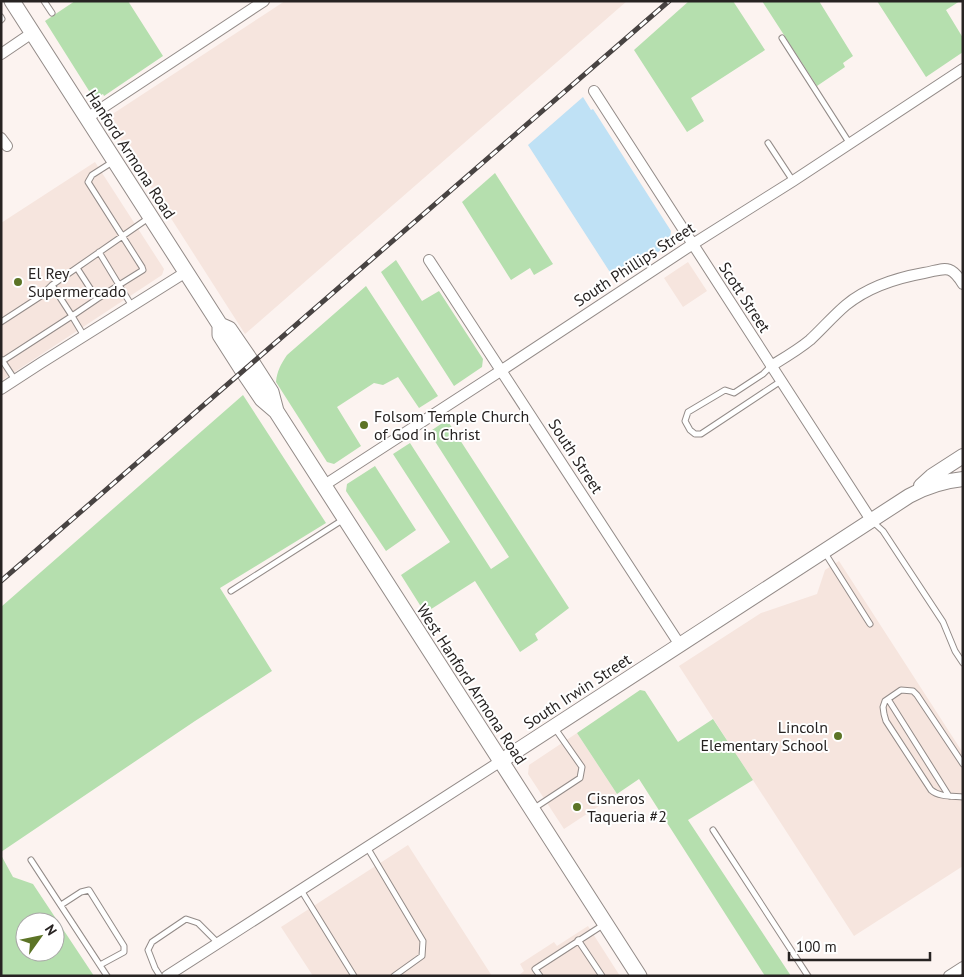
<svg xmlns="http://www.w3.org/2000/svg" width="964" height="977" viewBox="0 0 964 977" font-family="'PT Sans',sans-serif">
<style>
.built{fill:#f6e5de}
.green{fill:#b5dfae;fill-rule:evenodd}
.water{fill:#bfe1f5}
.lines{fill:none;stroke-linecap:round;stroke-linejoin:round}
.service-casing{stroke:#938b88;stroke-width:7}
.minor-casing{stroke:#938b88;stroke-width:12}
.tertiary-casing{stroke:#938b88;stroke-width:16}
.secondary-casing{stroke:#938b88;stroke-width:17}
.service{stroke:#fff;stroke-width:5}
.minor{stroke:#fff;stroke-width:10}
.tertiary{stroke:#fff;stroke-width:14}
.secondary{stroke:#fff;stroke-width:15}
.rail-casing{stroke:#484342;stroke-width:5}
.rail{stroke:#fff;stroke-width:3;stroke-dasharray:9;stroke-linecap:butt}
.poi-dot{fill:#5c7426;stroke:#fff;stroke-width:2}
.labels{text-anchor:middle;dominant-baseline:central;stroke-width:4;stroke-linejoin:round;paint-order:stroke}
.street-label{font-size:16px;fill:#272322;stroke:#fff}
.poi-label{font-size:16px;fill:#272322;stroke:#fff;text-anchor:start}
</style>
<rect width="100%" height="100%" fill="#fcf3f0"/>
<path class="built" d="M285,1H627L245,334L110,123L111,115Z
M95,162L164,269L162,275L1,381V223Z
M688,262L707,291L683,307L664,278Z
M839,561L963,753V866L854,936L679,666L761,613L817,594L825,570Z
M577,733L617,794L564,829L528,774L529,765Z
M408,845L492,976H313L281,927Z
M588,926L620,976H518L524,971L520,964L554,942L557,946Z"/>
<path class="green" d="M75,1H128L163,56L104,96L103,94L99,96L91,94L45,21Z
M689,1H733L765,50L691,98L704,121L687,132L634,50Z
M762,1H819L853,56L843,63L845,67L817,86Z
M877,1H960L946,10L963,38V52L926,77Z
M495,173L553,264L534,275L530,268L511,280L462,202Z
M396,260L422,301L439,291L483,359L482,367L454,386L381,272Z
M366,286L438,396L419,408L398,377L383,385L374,383L337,407L361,446L334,464L327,462L276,382C277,371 281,364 287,355Z
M243,395L326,523L220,588L272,671L195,721L1,852V607Z
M447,420L569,608L535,634L538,640L520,652L475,581L425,613L401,575L450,542L393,454L410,443L491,569L509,557L429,432Z
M375,466L416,530L386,551L346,491L347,484Z
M640,690L645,691L678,742L713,719L753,780L688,820L791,976H765L639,779L617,794L577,733Z
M1,855L13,877L33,884L94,976H1ZM25,922H55V952H25Z"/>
<path class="water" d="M583,97L591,110L593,109L671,231L669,245L615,280L528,145Z"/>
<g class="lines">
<defs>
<path id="service" d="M44,1L52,13
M1,17L2,19L1,20
M782,38L850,144
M768,143L793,181
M114,161L92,175L88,182L142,267L143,270L119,285L132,306
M77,268L97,299L72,316L84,336
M97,299L119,285L99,252
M1,322L41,296L52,285L150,217
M2,360L15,380
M1,362L72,316L52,285
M771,366L763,374L734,393L725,390L688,412L685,421L690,430L695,434H701L781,381
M872,521L883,531L943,622L955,651L963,663
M825,553L870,624
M231,591L344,519
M888,699L949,796
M963,764L917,695L913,691L901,690L885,701L883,707L884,714L886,721L931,790C939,797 952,796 963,797
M533,809L580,778L582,767L554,727
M713,830L808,976
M367,847L423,941L422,956L394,976
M31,860L107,976
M301,890L354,976
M61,905L81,892L89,890L124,946V952L100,965
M578,940L602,976
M160,976L155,968L148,950L152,942L186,919L198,923L218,943
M540,976L535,969L603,925"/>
<path id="minor" d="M1,54L32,33
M594,91L871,520
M87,118L264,1
M1,138L7,146
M429,260L680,645
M771,366C784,358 798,350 810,340C822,329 833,316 846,305C868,287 896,278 924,273C945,269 950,263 963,284
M1,389L41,363L186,272
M323,486L502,370L693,244L793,181L963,69
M167,976L501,761
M949,976L963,967"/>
<path id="tertiary" d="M921,486L932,476L963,456
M501,761L909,496C925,487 944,481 963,479"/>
<path id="secondary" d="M12,1L220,325L229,329L253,364L271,392L276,411
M220,325V335L243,371L262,399L276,411L639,976"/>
</defs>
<use href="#service" class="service-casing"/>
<use href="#minor" class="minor-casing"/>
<use href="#tertiary" class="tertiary-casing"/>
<use href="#secondary" class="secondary-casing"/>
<use href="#service" class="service"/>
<use href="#minor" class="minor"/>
<use href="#tertiary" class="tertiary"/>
<use href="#secondary" class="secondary"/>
<defs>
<path id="rail" d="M1,581L669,1"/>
</defs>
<use href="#rail" class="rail-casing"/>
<use href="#rail" class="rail"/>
</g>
<g class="poi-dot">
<circle cx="18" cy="282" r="5"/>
<circle cx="364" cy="425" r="5"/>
<circle cx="838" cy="736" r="5"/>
<circle cx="577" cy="807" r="5"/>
</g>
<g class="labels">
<g class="street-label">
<text transform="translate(131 154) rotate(57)">Hanford Armona Road</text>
<text transform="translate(634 264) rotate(-33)">South Phillips Street</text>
<text transform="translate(745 297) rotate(57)">Scott Street</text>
<text transform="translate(576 456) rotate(57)">South Street</text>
<text transform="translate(472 684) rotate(57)">West Hanford Armona Road</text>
<text transform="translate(577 691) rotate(-33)">South Irwin Street</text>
</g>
<g class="poi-label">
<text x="28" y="273">El Rey<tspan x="28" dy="18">Supermercado</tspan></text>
<text x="374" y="416">Folsom Temple Church<tspan x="374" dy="18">of God in Christ</tspan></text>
<text x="828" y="727" text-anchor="end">Lincoln<tspan x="828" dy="18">Elementary School</tspan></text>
<text x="587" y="798">Cisneros<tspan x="587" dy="18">Taqueria #2</tspan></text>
</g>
</g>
<rect width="964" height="977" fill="none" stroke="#272322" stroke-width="5"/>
<g transform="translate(40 937) rotate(57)"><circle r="24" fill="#ffffff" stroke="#a9a7a7"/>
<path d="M0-4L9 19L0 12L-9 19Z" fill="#5c7426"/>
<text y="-8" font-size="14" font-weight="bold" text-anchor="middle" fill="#272322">N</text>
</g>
<path d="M789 952v8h141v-8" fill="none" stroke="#272322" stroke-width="2.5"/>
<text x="796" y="952" font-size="15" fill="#272322" stroke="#ffffff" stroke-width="4" paint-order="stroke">100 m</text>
</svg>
